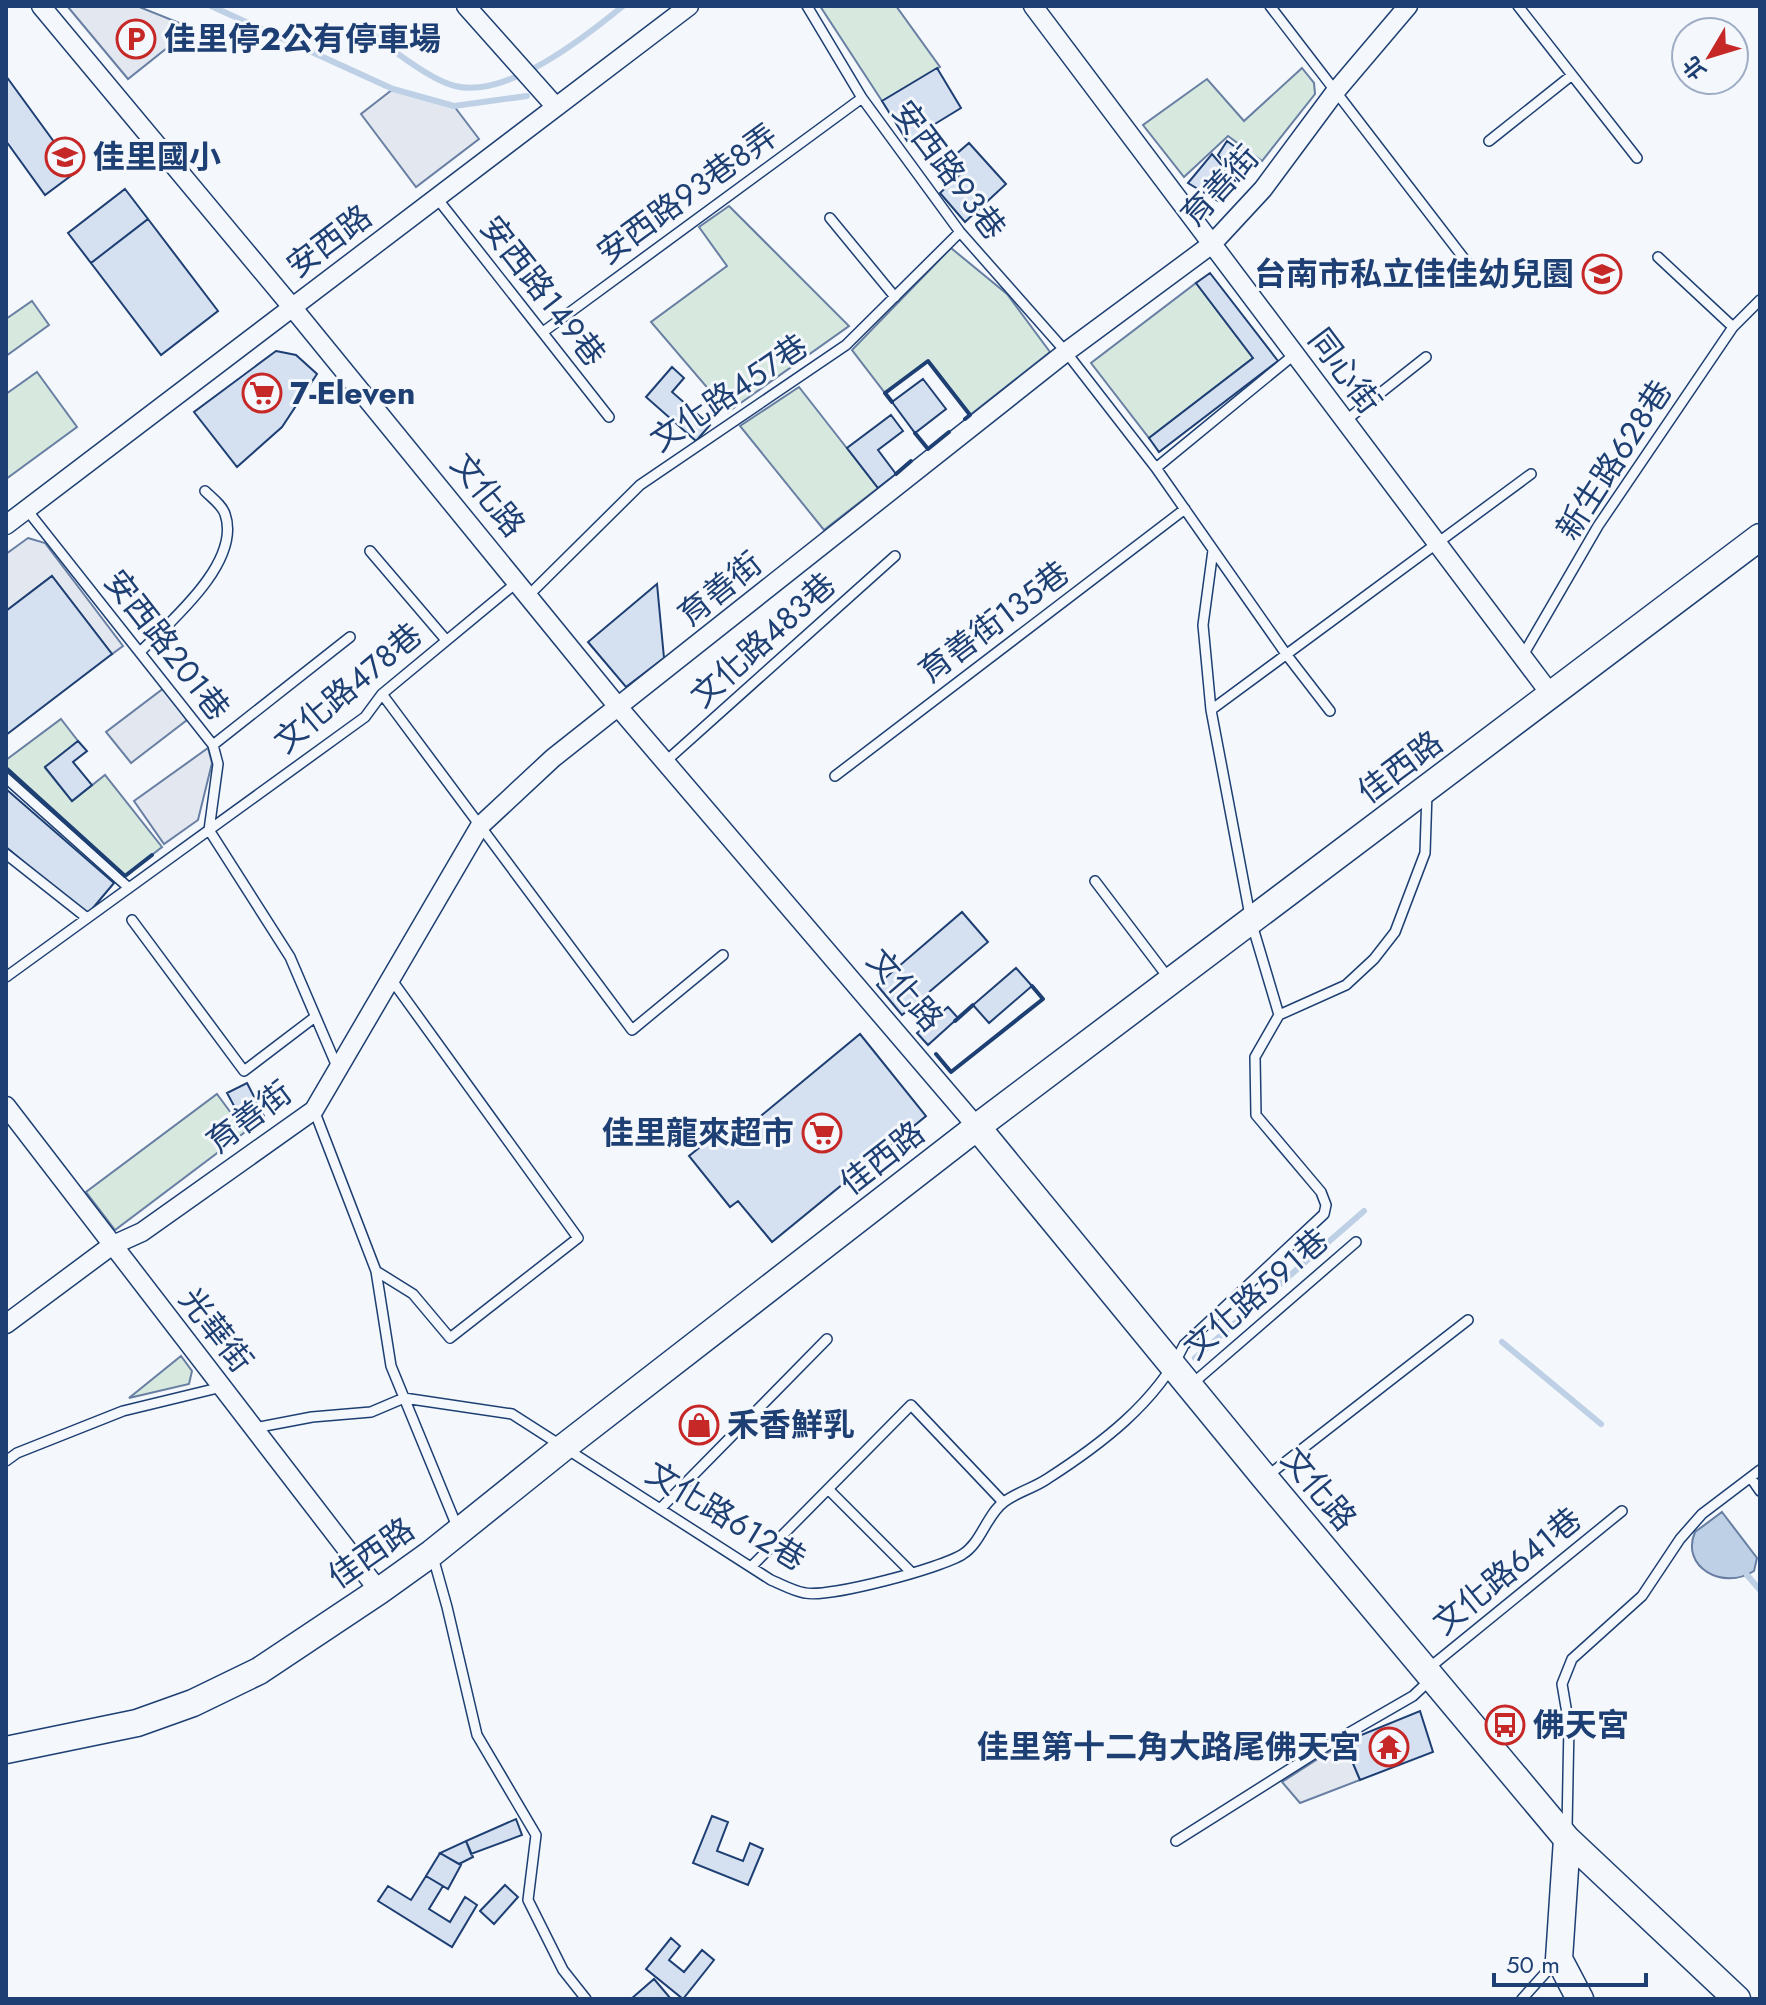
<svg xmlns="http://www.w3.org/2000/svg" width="1766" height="2005" viewBox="0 0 1766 2005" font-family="Jost,'Noto Sans TC',sans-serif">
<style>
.green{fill:#d7e8df;stroke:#687fa3;stroke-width:2}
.parking{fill:#e3e8f0;stroke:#687fa3;stroke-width:2}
.water{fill:#bed0e5;stroke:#687fa3;stroke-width:2}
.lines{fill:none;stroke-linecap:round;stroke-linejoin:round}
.stream{stroke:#bed0e5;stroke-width:6}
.building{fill:#d5e0f0;stroke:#1d3f73;stroke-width:2}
.lane-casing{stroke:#1d3f73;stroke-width:12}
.street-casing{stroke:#1d3f73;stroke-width:21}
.secondary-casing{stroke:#1d3f73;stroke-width:29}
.lane{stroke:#f4f7fb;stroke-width:9}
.street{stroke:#f4f7fb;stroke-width:18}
.secondary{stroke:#f4f7fb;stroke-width:26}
.wall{stroke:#1d3f73;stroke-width:4}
.labels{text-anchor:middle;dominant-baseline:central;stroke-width:6;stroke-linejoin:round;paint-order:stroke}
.poi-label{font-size:32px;font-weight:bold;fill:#1d3f73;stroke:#f4f7fb;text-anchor:start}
.street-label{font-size:32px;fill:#1d3f73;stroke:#f4f7fb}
</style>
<rect width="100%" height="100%" fill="#f4f7fb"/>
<path class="green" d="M820,6H896L940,67L882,101Z
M1302,68L1314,83L1315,94L1262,161L1228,136L1184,177L1143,125L1207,79L1244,121Z
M729,206L849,326L728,412L651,322L727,266L699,227Z
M951,248L1007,294L1050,352L970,415L928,361L885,393L852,350Z
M1196,283L1253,358L1149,438L1091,363Z
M32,301L49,325L6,356V319Z
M37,372L77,427L6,479V394Z
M799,387L878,488L824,530L740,426Z
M61,719L78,741L45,768L72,801L105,775L162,847L125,876L6,768V760Z
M217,1094L245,1132L115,1230L86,1192Z
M181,1356L192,1371L189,1384L129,1398Z"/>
<path class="parking" d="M70,6H137L192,28L128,79L68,7Z
M393,89L454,106L479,139L416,187L361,114Z
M28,538L45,543L123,646L112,654L52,576L6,611V554Z
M164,688L187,720L131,763L106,732Z
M208,748L212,763L198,820L164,844L134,801Z
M1344,1742L1360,1780L1300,1803L1282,1782Z"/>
<path class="water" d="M1722,1512L1757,1558L1754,1571C1723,1591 1680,1567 1695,1532Z"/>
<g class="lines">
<path class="stream" d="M211,6L393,89L454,106L527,96
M372,34C393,50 430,80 455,86C507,99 585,37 623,6
M1502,1342L1601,1424
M1195,1358L1364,1211
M1747,1575L1760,1590"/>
</g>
<path class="building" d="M937,68L961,108L907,141L882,101Z
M6,76L76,172L45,195L6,141Z
M1227,141L1256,162L1239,181L1218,155Z
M969,143L1006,184L965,222L940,193L965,170L954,156Z
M1212,154L1235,181L1218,201L1188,183Z
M125,189L148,219L91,263L68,233Z
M148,219L218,311L161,355L91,263Z
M1210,273L1278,361L1159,452L1149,438L1253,358L1196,283Z
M276,351L296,355L317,374L282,427L237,467L194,412Z
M672,367L684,378L672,392L710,425L696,441L646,397Z
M923,379L946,409L915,433L892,402Z
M891,415L903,431L878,450L896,474L878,488L847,448Z
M52,576L112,654L6,735V611Z
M657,584L664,658L626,687L588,642Z
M78,741L87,751L73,762L92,785L72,801L45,767Z
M6,789L114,883L87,915L6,847Z
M962,912L988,942L902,1015L877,985Z
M1016,968L1032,986L989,1023L973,1005Z
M948,1007L958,1018L928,1045L917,1033Z
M860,1034L926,1116L772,1242L738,1201L730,1207L689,1156L724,1128L733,1139Z
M247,1083L264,1116L245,1126L227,1093Z
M1420,1711L1433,1752L1360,1780L1344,1742Z
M712,1816L728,1822L717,1851L743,1861L750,1843L763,1849L748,1885L693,1863Z
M516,1819L522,1835L471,1854L466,1841Z
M466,1841L473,1857L459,1864L440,1853Z
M440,1853L461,1865L448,1889L426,1876Z
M426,1876L443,1886L429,1909L450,1922L465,1897L477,1905L452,1947L378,1901L388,1886L411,1900Z
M505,1885L518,1897L494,1924L480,1911Z
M671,1938L680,1946L669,1960L684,1972L702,1950L714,1960L683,1999L646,1969Z
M654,1979L671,1999H631Z"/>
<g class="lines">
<defs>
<path id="lane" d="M807,6L862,98L960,232L1066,352L1156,468L1286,654L1330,711
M1270,6L1482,282
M1518,6L1637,158
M1489,141L1572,75
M436,197L609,417
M830,218L895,297
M1658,257L1733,327
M543,332L862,98
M1345,421L1426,357
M1156,468L1295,354
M27,510L213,745L218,764L209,830
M1213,550L1203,625L1211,710L1251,921L1279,1015
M370,551L446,640
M528,596L640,485L846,345L960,232
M140,652C170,622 242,562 225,514C222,505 212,498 205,491
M1522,657L1598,526L1733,327L1760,300
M382,694L632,1030L723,955
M1211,710L1531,474
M213,745L350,637
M665,762L895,556
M835,776L1185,509
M6,778L129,888
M209,830L290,957L338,1069
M6,854L87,918
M1095,881L1170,980
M132,920L244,1071L315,1017
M6,977L365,717L382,694L516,583
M314,1110L376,1271L391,1366L458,1529
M376,1271L413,1294L450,1338L578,1238L391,979
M1192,1384L1356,1242
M254,1428L312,1417L371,1412L404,1398L512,1414L771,1580C781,1584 793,1591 805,1593C829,1598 942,1568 963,1554C981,1543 987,1514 1004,1502C1017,1492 1034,1488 1047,1479C1100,1445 1156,1403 1184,1345L1324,1214L1326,1205L1321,1192L1256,1115L1255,1057L1279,1015L1346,985L1374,959L1395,932L1425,853L1427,792
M6,1461L17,1453L123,1411L222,1387
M1266,1477L1468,1320
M1751,1478L1760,1491
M828,1489L912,1573
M660,1509L827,1339
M433,1557L447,1607L477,1735L536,1835L528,1900L563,1970L586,1999
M751,1567L911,1405L1003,1502
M1429,1668L1622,1511
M1567,1828L1569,1725L1562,1684L1572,1659L1642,1596L1680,1539L1702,1514L1760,1470
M1176,1841L1328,1745L1413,1696L1429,1681
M1522,1999L1557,1960"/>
<path id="street" d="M41,6L292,307L619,708L977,1127
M466,6L556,107
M1033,6L1552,696
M6,525L689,6
M6,1106L379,1591
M6,1324L111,1246L142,1232L314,1110L480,826L553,758L1066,352L1212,244L1263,189L1335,92L1408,6"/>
<path id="secondary" d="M977,1127L1265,1478L1567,1839L1737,1999
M6,1750L137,1723L193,1703L259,1671L379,1591L432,1553L564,1447L977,1127L1760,537
M1567,1839L1559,1959L1580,1999"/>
</defs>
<use href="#lane" class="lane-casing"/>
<use href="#street" class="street-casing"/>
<use href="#secondary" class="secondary-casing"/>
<use href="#lane" class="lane"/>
<use href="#street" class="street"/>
<use href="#secondary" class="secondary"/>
<path class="wall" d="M892,402L885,393L928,361L970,415L965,419
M915,433L928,449L949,432
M896,474L911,461
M6,768L125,876L152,855
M955,1021L973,1005
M936,1054L951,1072L1043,999L1032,986"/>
</g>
<defs>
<symbol id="parking-ring" viewBox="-11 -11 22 22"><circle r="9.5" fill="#f4f7fb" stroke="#c62828" stroke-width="1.5"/><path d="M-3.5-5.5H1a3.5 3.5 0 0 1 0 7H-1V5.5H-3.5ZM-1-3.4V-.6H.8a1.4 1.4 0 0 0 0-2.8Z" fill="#c62828"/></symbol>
<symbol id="school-ring" viewBox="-11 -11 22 22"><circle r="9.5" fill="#f4f7fb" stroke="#c62828" stroke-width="1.5"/><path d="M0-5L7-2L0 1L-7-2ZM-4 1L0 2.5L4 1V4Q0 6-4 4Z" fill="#c62828"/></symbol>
<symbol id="supermarket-ring" viewBox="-11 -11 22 22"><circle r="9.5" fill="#f4f7fb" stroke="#c62828" stroke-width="1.5"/><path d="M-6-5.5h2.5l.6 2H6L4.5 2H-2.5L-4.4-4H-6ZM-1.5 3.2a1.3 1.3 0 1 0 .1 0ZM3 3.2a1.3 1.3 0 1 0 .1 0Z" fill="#c62828"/></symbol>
<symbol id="shop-ring" viewBox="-11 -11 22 22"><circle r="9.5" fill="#f4f7fb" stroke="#c62828" stroke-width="1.5"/><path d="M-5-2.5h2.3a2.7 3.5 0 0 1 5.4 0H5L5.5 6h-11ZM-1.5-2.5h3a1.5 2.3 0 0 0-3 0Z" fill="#c62828"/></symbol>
<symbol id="bus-ring" viewBox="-11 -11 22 22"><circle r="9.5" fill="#f4f7fb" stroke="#c62828" stroke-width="1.5"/><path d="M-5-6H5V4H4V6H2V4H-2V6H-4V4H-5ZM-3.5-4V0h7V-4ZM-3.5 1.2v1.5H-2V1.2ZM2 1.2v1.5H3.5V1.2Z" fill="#c62828"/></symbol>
<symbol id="temple-ring" viewBox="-11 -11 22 22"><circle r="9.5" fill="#f4f7fb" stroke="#c62828" stroke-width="1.5"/><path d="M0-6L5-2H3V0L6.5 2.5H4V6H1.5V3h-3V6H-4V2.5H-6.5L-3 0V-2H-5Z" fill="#c62828"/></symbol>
</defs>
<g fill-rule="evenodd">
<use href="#parking-ring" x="114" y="17" width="44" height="44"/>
<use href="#school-ring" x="43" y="135" width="44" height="44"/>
<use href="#school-ring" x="1580" y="252" width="44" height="44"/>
<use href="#supermarket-ring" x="240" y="371" width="44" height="44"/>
<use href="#supermarket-ring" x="800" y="1111" width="44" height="44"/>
<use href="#shop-ring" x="677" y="1403" width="44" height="44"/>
<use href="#bus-ring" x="1483" y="1703" width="44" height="44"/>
<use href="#temple-ring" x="1367" y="1725" width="44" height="44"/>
</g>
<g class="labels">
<g class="poi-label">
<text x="164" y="39">佳里停2公有停車場</text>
<text x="93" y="157">佳里國小</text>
<text x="1574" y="274" text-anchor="end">台南市私立佳佳幼兒園</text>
<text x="290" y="393">7-Eleven</text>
<text x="794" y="1133" text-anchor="end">佳里龍來超市</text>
<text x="727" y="1425">禾香鮮乳</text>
<text x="1533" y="1725">佛天宮</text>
<text x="1361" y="1747" text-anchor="end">佳里第十二角大路尾佛天宮</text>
</g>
<g class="street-label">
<text transform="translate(949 170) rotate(53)">安西路93巷</text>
<text transform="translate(1220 186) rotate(-47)">育善街</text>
<text transform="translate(687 194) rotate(-36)">安西路93巷8弄</text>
<text transform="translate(329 241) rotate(-37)">安西路</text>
<text transform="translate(543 291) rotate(52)">安西路149巷</text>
<text transform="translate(1345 371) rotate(53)">同心街</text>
<text transform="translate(729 393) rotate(-34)">文化路457巷</text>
<text transform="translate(1614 460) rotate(-57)">新生路628巷</text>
<text transform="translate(488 495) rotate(51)">文化路</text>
<text transform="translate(720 589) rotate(-39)">育善街</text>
<text transform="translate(994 622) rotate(-37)">育善街135巷</text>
<text transform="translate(763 640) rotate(-42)">文化路483巷</text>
<text transform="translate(167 645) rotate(52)">安西路201巷</text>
<text transform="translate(348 688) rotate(-40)">文化路478巷</text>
<text transform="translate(1400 767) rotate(-37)">佳西路</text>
<text transform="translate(905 990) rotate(49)">文化路</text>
<text transform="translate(249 1117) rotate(-37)">育善街</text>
<text transform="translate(882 1158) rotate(-38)">佳西路</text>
<text transform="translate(1256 1294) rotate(-41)">文化路591巷</text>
<text transform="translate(216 1330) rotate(52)">光華街</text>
<text transform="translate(1319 1489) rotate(50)">文化路</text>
<text transform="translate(726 1516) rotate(31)">文化路612巷</text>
<text transform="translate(371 1553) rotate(-35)">佳西路</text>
<text transform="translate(1507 1571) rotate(-39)">文化路641巷</text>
</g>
</g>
<rect width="1766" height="2005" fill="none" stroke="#1d3f73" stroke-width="16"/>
<g transform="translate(1710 56) rotate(232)"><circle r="38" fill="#f4f7fb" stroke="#9eadc5" stroke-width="2"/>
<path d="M0-6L14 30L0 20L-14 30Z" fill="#c62828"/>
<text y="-12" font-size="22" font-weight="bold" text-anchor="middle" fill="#1d3f73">北</text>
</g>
<path d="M1494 1973v12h152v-12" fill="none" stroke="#1d3f73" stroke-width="4"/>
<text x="1506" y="1973" font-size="24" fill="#1d3f73" stroke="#f4f7fb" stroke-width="6" paint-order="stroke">50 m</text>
</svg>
